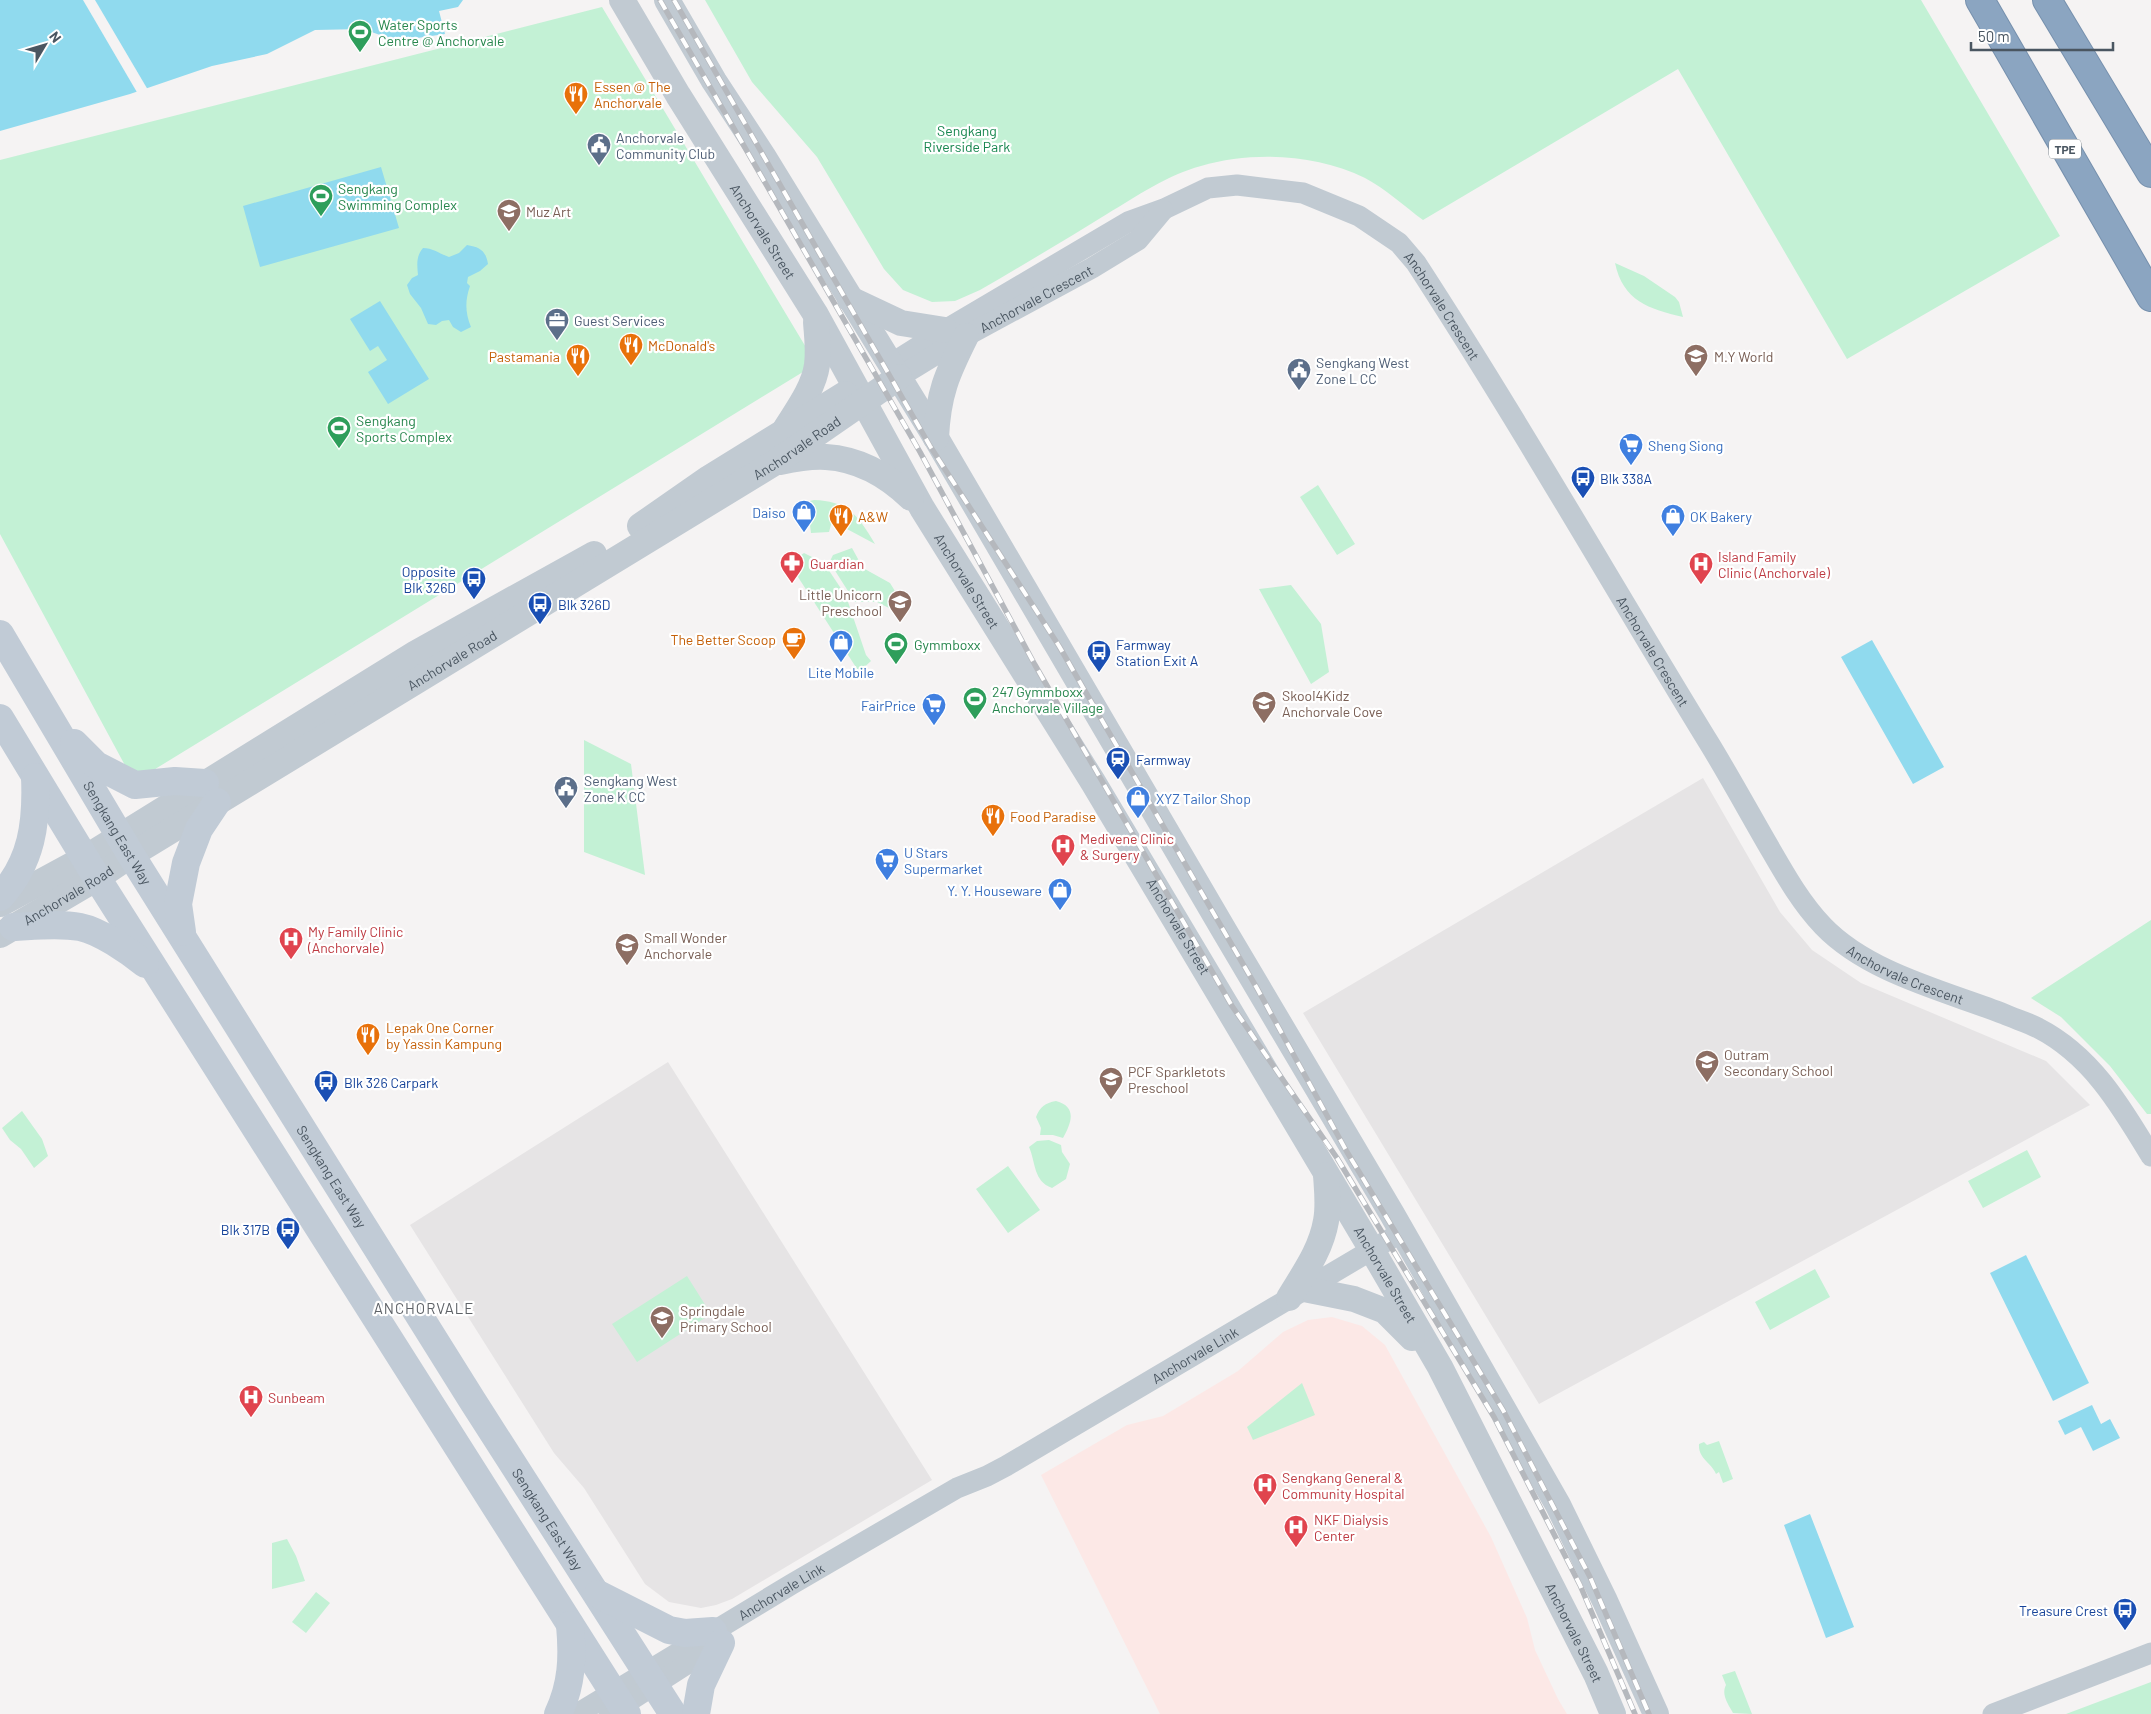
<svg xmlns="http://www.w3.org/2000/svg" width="2151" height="1714" viewBox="0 0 2151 1714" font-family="Barlow,sans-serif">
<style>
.education{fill:#e6e4e5}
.medical{fill:#fce8e6}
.green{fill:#c3f1d5}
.water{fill:#90daee}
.pier{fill:#f5f3f3}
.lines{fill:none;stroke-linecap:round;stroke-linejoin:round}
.motorway-casing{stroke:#7690ad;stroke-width:30}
.minor{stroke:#c1cad2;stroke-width:21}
.tertiary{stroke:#c1cad2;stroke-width:26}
.secondary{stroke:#c1cbd6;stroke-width:28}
.motorway{stroke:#8ba5c1;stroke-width:28}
.rail-casing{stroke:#b5b8bd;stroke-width:5.5}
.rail{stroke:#fff;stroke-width:4;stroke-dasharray:11;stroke-linecap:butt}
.labels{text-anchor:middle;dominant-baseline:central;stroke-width:4.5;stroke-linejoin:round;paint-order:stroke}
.shield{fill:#fff;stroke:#808990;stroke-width:1}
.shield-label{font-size:12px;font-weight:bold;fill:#4a5661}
.leisure-label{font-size:14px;fill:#27864d;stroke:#fff;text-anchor:start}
.food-label{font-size:14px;fill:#c56008;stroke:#fff;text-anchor:start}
.park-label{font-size:14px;fill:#17864f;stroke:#fff}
.service-label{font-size:14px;fill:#4e5e75;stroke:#fff;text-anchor:start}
.education-label{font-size:14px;fill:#785e54;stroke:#fff;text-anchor:start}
.street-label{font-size:14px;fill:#4a5661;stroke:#fff}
.shop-label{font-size:14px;fill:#366cbe;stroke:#fff;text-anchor:start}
.transit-label{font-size:14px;fill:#164399;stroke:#fff;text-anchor:start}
.health-label{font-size:14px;fill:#be3a42;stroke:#fff;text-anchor:start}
.neighbourhood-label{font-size:15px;letter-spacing:1px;fill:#5f6368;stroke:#fff}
</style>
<rect width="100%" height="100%" fill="#f5f3f3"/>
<path class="education" d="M1703,778L1780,912L1812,950L1861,983L2046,1061L2090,1105L1539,1404L1303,1013Z
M668,1062L932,1480L732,1599L716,1605L701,1608L669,1602L645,1584L584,1488L554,1453L410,1225Z"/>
<path class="medical" d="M1332,1317L1362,1326L1385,1345L1491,1537L1527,1618L1535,1650L1558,1699L1567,1714H1160L1041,1475L1127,1425L1163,1416L1238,1371L1283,1332L1308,1320Z"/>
<path class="green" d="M705,0H1921L2060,236L1847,359L1678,69L1423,220C1404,206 1386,189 1365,178C1316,154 1253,151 1201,166C1167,175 1137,196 1107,214C1065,240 1023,265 980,290L955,301L932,302L903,290L884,269L817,157L752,82Z
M602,7L816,364L134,782L0,534V160Z
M1615,263L1644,276L1675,297L1679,302L1683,317C1649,309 1623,301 1615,263Z
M1318,485L1355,544L1337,555L1300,497Z
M814,500C849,501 859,517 875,544L832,521L829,532L811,533L810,525H798L795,507L801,503Z
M852,548L863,568L890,583L903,604L897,612L877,602H855L832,566L830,561L833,555Z
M804,553L824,563L846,596L866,655L871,661L859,672L789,563Z
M1291,585L1321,624L1329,672L1311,684L1259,589Z
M584,740L631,764L645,875L584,852Z
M2151,920V1114H2147L2110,1066L2061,1017L2031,998Z
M1056,1101C1078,1107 1071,1123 1063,1138L1053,1135H1040L1041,1128L1036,1117C1040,1107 1045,1103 1056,1101Z
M22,1111L42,1139L48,1156L34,1168L21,1149L10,1140L2,1128Z
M1049,1140L1061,1145L1062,1152L1070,1164L1066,1179L1052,1188C1033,1181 1036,1163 1029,1147L1037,1141Z
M2027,1150L2041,1177L1983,1208L1968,1181Z
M1008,1166L1040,1210L1008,1233L976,1189Z
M1815,1269L1830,1297L1770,1330L1755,1302Z
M687,1276L711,1314L637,1362L612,1324Z
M1302,1383L1315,1415L1253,1440L1247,1427Z
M1719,1441L1733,1479L1723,1483L1719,1472L1716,1474C1711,1462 1698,1459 1699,1444L1704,1442L1707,1445Z
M287,1539L296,1556L305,1581L272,1589V1543Z
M316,1592L330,1603L306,1633L292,1622Z
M1735,1671L1752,1714L1733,1713C1728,1704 1721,1695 1726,1685L1722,1675Z
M2151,1682V1714H2066Z"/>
<path class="water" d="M0,0H463L458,7L439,11L445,34L397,41L363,29L315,30L267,54L212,66L130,94L0,131Z
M381,167L399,228L260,267L243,206Z
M467,245C480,247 486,251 488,264L480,271L468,277L467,283L470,286C465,300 465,313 471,327L461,332L453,327L449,320L442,321L436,325L428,324L421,308L410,294L407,285L412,278L418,275C417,265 416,256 423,248C433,248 440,254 449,257L459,253Z
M380,301L429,379L388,404L368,372L387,360L378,346L370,351L350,319Z
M1872,640L1944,767L1913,784L1841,657Z
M2026,1255L2089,1383L2053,1401L1990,1273Z
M2092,1405L2101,1424L2110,1419L2120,1438L2093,1451L2081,1427L2065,1435L2058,1421Z
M1810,1514L1854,1627L1826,1638L1784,1525Z"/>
<path class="pier" d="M83,0H95L148,90L138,94Z"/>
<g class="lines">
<defs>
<path id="motorway" d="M1980,0L2151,297
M2047,0L2151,173"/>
</defs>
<use href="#motorway" class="motorway-casing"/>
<g class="minor">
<path id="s1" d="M891,364L945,330L1128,222L1164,209L1208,188L1237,185L1303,193L1359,216L1399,243L1416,263C1518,420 1611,583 1709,743C1731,779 1751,816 1772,852C1787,878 1802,904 1823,926C1868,973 1945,991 2004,1014C2015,1019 2027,1022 2038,1028C2091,1055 2121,1106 2151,1156"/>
<path id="s2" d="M899,377L966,336L1092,268L1138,240L1163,210"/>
<path id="s3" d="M577,1714L792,1584L957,1488L987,1476L1006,1466L1402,1232"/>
<path d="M609,1714L718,1644"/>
<path d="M1993,1714L2151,1653"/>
</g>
<g class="tertiary">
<path id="s4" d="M622,0L678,95L816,315L922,508L1093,782L1372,1250L1440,1367L1596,1674L1613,1714"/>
<path d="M667,0L714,81L763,156L936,438L1225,932L1392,1214L1558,1505L1605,1601L1656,1714"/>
<path d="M850,299L901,323L945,330"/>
<path d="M786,428C798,409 814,387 817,365C819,350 817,336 816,322"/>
<path d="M936,438C938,394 947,374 966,336"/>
<path d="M780,462C794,459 811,456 826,457C859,459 888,476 911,498"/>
<path d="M640,526L709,478L845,394"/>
<path d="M0,904L85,858L416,653L594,554"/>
<path id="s5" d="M0,935L97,878L131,855L776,462L899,377"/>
<path d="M1304,1289L1354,1299L1385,1311L1412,1338"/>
<path d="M1289,1298C1304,1273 1321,1250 1326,1221C1329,1206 1327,1190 1326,1175"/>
</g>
<g class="secondary">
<path id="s6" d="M0,634L131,855L472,1400L673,1714"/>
<path d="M0,718L97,878L627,1714"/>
<path d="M74,743L96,765L135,785L175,781L205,783"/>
<path d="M0,897C32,862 37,823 35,777"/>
<path d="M13,927C34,926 59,923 80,927C100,931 129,951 145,964"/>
<path d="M182,932L178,904L186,863L199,829L217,802"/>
<path d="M598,1594L669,1630L685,1633L713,1631"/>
<path d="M558,1714C572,1685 573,1657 570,1625"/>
<path d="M696,1714L701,1685L721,1643"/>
</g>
<use href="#motorway" class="motorway"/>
<defs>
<path id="rail" d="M660,0L920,452L1035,665L1232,1006L1337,1158L1494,1417L1580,1585L1635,1714
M674,0L930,446L1059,646L1258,990L1347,1152L1503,1410L1590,1577L1649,1714"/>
</defs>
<use href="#rail" class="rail-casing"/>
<use href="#rail" class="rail"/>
</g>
<defs>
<symbol id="stadium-pin" viewBox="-11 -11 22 30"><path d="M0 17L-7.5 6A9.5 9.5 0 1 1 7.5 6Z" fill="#2e9e5b" stroke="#fff"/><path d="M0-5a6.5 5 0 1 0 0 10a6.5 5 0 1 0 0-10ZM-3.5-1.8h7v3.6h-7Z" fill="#fff"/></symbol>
<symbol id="restaurant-pin" viewBox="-11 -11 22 30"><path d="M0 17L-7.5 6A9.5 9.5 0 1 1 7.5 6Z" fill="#e8710a" stroke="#fff"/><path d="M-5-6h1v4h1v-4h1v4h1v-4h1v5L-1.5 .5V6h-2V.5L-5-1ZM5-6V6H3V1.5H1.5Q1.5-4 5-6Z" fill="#fff"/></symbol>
<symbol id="civic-pin" viewBox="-11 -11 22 30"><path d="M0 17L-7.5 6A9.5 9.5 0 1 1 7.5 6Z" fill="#5c6f8a" stroke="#fff"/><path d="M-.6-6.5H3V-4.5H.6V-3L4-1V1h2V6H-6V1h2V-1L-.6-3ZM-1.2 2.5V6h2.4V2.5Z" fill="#fff"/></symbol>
<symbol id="school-pin" viewBox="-11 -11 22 30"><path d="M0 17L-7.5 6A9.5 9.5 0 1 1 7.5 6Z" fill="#8d6e63" stroke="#fff"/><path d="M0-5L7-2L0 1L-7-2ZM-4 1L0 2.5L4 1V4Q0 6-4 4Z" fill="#fff"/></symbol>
<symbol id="office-pin" viewBox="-11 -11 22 30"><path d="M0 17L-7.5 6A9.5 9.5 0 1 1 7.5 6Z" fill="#5c6f8a" stroke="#fff"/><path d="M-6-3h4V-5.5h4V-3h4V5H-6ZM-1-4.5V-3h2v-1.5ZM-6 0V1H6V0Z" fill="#fff"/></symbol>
<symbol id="supermarket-pin" viewBox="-11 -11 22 30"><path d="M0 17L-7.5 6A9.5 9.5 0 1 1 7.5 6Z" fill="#3f7fe0" stroke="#fff"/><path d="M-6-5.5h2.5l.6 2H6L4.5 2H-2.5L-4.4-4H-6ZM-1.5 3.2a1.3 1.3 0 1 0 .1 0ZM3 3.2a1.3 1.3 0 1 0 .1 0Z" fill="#fff"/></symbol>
<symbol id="bus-pin" viewBox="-11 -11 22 30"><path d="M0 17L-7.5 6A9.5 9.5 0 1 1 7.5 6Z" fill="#1a4fb4" stroke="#fff"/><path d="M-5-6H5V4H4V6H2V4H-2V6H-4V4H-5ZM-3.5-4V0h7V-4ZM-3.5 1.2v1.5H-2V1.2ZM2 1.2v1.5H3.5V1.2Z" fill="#fff"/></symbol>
<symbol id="shop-pin" viewBox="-11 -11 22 30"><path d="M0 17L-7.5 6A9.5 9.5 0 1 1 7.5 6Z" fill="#3f7fe0" stroke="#fff"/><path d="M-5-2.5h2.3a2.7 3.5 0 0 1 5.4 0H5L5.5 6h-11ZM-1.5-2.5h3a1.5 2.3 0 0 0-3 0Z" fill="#fff"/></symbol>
<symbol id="pharmacy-pin" viewBox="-11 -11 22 30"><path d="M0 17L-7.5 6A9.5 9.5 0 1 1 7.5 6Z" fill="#e0444e" stroke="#fff"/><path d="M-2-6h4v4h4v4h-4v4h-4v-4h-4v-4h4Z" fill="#fff"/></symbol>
<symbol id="hospital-pin" viewBox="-11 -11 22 30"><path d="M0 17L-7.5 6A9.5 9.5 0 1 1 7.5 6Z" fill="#e0444e" stroke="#fff"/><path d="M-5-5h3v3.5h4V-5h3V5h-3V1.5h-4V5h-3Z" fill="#fff"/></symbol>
<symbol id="cafe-pin" viewBox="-11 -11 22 30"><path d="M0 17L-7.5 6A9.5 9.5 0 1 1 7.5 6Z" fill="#e8710a" stroke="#fff"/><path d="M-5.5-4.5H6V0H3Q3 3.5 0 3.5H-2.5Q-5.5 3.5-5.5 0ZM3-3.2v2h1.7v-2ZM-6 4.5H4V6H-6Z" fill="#fff"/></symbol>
<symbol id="station-pin" viewBox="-11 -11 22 30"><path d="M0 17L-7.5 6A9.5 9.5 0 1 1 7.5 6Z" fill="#1a4fb4" stroke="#fff"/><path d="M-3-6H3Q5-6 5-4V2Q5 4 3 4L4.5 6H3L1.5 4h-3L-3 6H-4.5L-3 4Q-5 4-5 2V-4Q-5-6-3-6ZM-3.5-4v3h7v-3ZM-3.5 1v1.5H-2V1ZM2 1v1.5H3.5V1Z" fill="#fff"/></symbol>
</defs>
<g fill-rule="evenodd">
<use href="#stadium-pin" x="346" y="18" width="28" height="38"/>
<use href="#restaurant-pin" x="562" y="80" width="28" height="38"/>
<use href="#civic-pin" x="585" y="131" width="28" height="38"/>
<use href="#stadium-pin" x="307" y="182" width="28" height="38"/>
<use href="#school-pin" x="495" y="197" width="28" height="38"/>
<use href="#office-pin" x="543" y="306" width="28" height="38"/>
<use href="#restaurant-pin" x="617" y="331" width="28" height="38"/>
<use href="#restaurant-pin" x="564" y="342" width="28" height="38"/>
<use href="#school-pin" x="1682" y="342" width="28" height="38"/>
<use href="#civic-pin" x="1285" y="356" width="28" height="38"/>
<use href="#stadium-pin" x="325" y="414" width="28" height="38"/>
<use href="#supermarket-pin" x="1617" y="431" width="28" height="38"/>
<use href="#bus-pin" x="1569" y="464" width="28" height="38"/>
<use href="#shop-pin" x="790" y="498" width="28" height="38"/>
<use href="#restaurant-pin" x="827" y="502" width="28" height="38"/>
<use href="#shop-pin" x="1659" y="502" width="28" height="38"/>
<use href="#pharmacy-pin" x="778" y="549" width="28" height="38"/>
<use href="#hospital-pin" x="1687" y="550" width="28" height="38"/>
<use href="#bus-pin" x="460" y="565" width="28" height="38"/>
<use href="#school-pin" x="886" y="588" width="28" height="38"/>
<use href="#bus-pin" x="526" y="590" width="28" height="38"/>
<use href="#cafe-pin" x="780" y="625" width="28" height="38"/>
<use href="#shop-pin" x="827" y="628" width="28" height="38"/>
<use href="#stadium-pin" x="882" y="630" width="28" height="38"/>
<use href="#bus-pin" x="1085" y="638" width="28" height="38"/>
<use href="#stadium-pin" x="961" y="685" width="28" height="38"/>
<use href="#school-pin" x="1250" y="689" width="28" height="38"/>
<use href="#supermarket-pin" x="920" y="691" width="28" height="38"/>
<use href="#station-pin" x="1104" y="745" width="28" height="38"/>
<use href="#civic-pin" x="552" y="774" width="28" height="38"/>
<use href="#shop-pin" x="1124" y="784" width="28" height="38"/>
<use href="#restaurant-pin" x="979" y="802" width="28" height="38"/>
<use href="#hospital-pin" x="1049" y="832" width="28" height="38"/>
<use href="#supermarket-pin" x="873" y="846" width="28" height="38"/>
<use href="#shop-pin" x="1046" y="876" width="28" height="38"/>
<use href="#hospital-pin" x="277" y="925" width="28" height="38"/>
<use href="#school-pin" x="613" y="931" width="28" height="38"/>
<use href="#restaurant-pin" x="354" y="1021" width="28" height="38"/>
<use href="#school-pin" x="1693" y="1048" width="28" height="38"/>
<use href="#school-pin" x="1097" y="1065" width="28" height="38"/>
<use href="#bus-pin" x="312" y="1068" width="28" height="38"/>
<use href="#bus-pin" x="274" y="1215" width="28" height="38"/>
<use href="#school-pin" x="648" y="1304" width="28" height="38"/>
<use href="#hospital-pin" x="237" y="1383" width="28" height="38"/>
<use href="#hospital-pin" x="1251" y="1471" width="28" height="38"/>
<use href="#hospital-pin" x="1282" y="1513" width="28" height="38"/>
<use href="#bus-pin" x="2111" y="1596" width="28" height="38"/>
</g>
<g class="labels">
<rect class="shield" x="2049" y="139.5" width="32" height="19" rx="4"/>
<g class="shield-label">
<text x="2065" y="149">TPE</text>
</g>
<g class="leisure-label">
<text x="378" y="24">Water Sports<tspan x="378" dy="16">Centre @ Anchorvale</tspan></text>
<text x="338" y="188">Sengkang<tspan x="338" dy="16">Swimming Complex</tspan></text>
<text x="356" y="420">Sengkang<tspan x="356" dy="16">Sports Complex</tspan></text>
<text x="914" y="644">Gymmboxx</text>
<text x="992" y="691">247 Gymmboxx<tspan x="992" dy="16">Anchorvale Village</tspan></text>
</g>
<g class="food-label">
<text x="594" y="86">Essen @ The<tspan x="594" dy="16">Anchorvale</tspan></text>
<text x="648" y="345">McDonald's</text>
<text x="560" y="356" text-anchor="end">Pastamania</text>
<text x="858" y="516">A&amp;W</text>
<text x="776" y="639" text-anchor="end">The Better Scoop</text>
<text x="1010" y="816">Food Paradise</text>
<text x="386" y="1027">Lepak One Corner<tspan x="386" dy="16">by Yassin Kampung</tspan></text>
</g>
<g class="park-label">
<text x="967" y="130">Sengkang<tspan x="967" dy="16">Riverside Park</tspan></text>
</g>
<g class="service-label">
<text x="616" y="137">Anchorvale<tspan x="616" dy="16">Community Club</tspan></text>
<text x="574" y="320">Guest Services</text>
<text x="1316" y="362">Sengkang West<tspan x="1316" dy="16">Zone L CC</tspan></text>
<text x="584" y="780">Sengkang West<tspan x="584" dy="16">Zone K CC</tspan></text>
</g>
<g class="education-label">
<text x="526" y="211">Muz Art</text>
<text x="1714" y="356">M.Y World</text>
<text x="882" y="594" text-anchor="end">Little Unicorn<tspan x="882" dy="16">Preschool</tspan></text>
<text x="1282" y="695">Skool4Kidz<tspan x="1282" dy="16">Anchorvale Cove</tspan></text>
<text x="644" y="937">Small Wonder<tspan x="644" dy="16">Anchorvale</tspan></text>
<text x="1724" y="1054">Outram<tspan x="1724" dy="16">Secondary School</tspan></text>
<text x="1128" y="1071">PCF Sparkletots<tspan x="1128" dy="16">Preschool</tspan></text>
<text x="680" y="1310">Springdale<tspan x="680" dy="16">Primary School</tspan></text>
</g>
<g class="street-label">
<text stroke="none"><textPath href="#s4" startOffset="271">Anchorvale Street</textPath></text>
<text stroke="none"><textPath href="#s2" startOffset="158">Anchorvale Crescent</textPath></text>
<text stroke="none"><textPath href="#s1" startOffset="644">Anchorvale Crescent</textPath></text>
<text stroke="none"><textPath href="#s5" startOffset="934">Anchorvale Road</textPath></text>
<text stroke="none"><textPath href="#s4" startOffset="676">Anchorvale Street</textPath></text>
<text stroke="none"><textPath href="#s1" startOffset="1049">Anchorvale Crescent</textPath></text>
<text stroke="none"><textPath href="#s5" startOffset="529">Anchorvale Road</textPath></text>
<text stroke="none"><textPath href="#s6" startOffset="231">Sengkang East Way</textPath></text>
<text stroke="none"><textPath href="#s5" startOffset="79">Anchorvale Road</textPath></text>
<text stroke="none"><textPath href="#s4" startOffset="1081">Anchorvale Street</textPath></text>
<text stroke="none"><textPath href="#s1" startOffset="1469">Anchorvale Crescent</textPath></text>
<text stroke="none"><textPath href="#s6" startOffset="636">Sengkang East Way</textPath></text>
<text stroke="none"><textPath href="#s4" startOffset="1486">Anchorvale Street</textPath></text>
<text stroke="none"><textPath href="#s3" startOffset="715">Anchorvale Link</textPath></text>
<text stroke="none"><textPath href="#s6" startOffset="1041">Sengkang East Way</textPath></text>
<text stroke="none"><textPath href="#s3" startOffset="238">Anchorvale Link</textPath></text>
<text stroke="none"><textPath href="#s4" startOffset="1891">Anchorvale Street</textPath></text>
</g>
<g class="shop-label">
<text x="1648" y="445">Sheng Siong</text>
<text x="786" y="512" text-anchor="end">Daiso</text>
<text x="1690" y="516">OK Bakery</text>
<text x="841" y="672" text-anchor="middle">Lite Mobile</text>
<text x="916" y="705" text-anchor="end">FairPrice</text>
<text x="1156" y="798">XYZ Tailor Shop</text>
<text x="904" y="852">U Stars<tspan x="904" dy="16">Supermarket</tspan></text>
<text x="1042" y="890" text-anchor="end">Y. Y. Houseware</text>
</g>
<g class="transit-label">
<text x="1600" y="478">Blk 338A</text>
<text x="456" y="571" text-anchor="end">Opposite<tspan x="456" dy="16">Blk 326D</tspan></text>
<text x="558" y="604">Blk 326D</text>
<text x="1116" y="644">Farmway<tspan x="1116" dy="16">Station Exit A</tspan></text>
<text x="1136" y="759">Farmway</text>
<text x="344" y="1082">Blk 326 Carpark</text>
<text x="270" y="1229" text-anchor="end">Blk 317B</text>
<text x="2108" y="1610" text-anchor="end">Treasure Crest</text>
</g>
<g class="health-label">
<text x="1718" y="556">Island Family<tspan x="1718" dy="16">Clinic (Anchorvale)</tspan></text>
<text x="810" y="563">Guardian</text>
<text x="1080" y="838">Medivene Clinic<tspan x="1080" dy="16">&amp; Surgery</tspan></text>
<text x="308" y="931">My Family Clinic<tspan x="308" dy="16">(Anchorvale)</tspan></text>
<text x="268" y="1397">Sunbeam</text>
<text x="1282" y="1477">Sengkang General &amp;<tspan x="1282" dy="16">Community Hospital</tspan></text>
<text x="1314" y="1519">NKF Dialysis<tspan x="1314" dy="16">Center</tspan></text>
</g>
<g class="neighbourhood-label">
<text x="424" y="1308">ANCHORVALE</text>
</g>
</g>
<g transform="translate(45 45) rotate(52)" stroke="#ffffff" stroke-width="4" paint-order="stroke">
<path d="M0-4L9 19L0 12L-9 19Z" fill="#4a5661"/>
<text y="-8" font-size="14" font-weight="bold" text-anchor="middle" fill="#4a5661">N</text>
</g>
<path d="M1971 42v8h142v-8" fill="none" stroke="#4a5661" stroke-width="2.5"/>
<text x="1978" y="42" font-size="15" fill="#4a5661" stroke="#ffffff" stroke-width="4" paint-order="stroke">50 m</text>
</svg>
